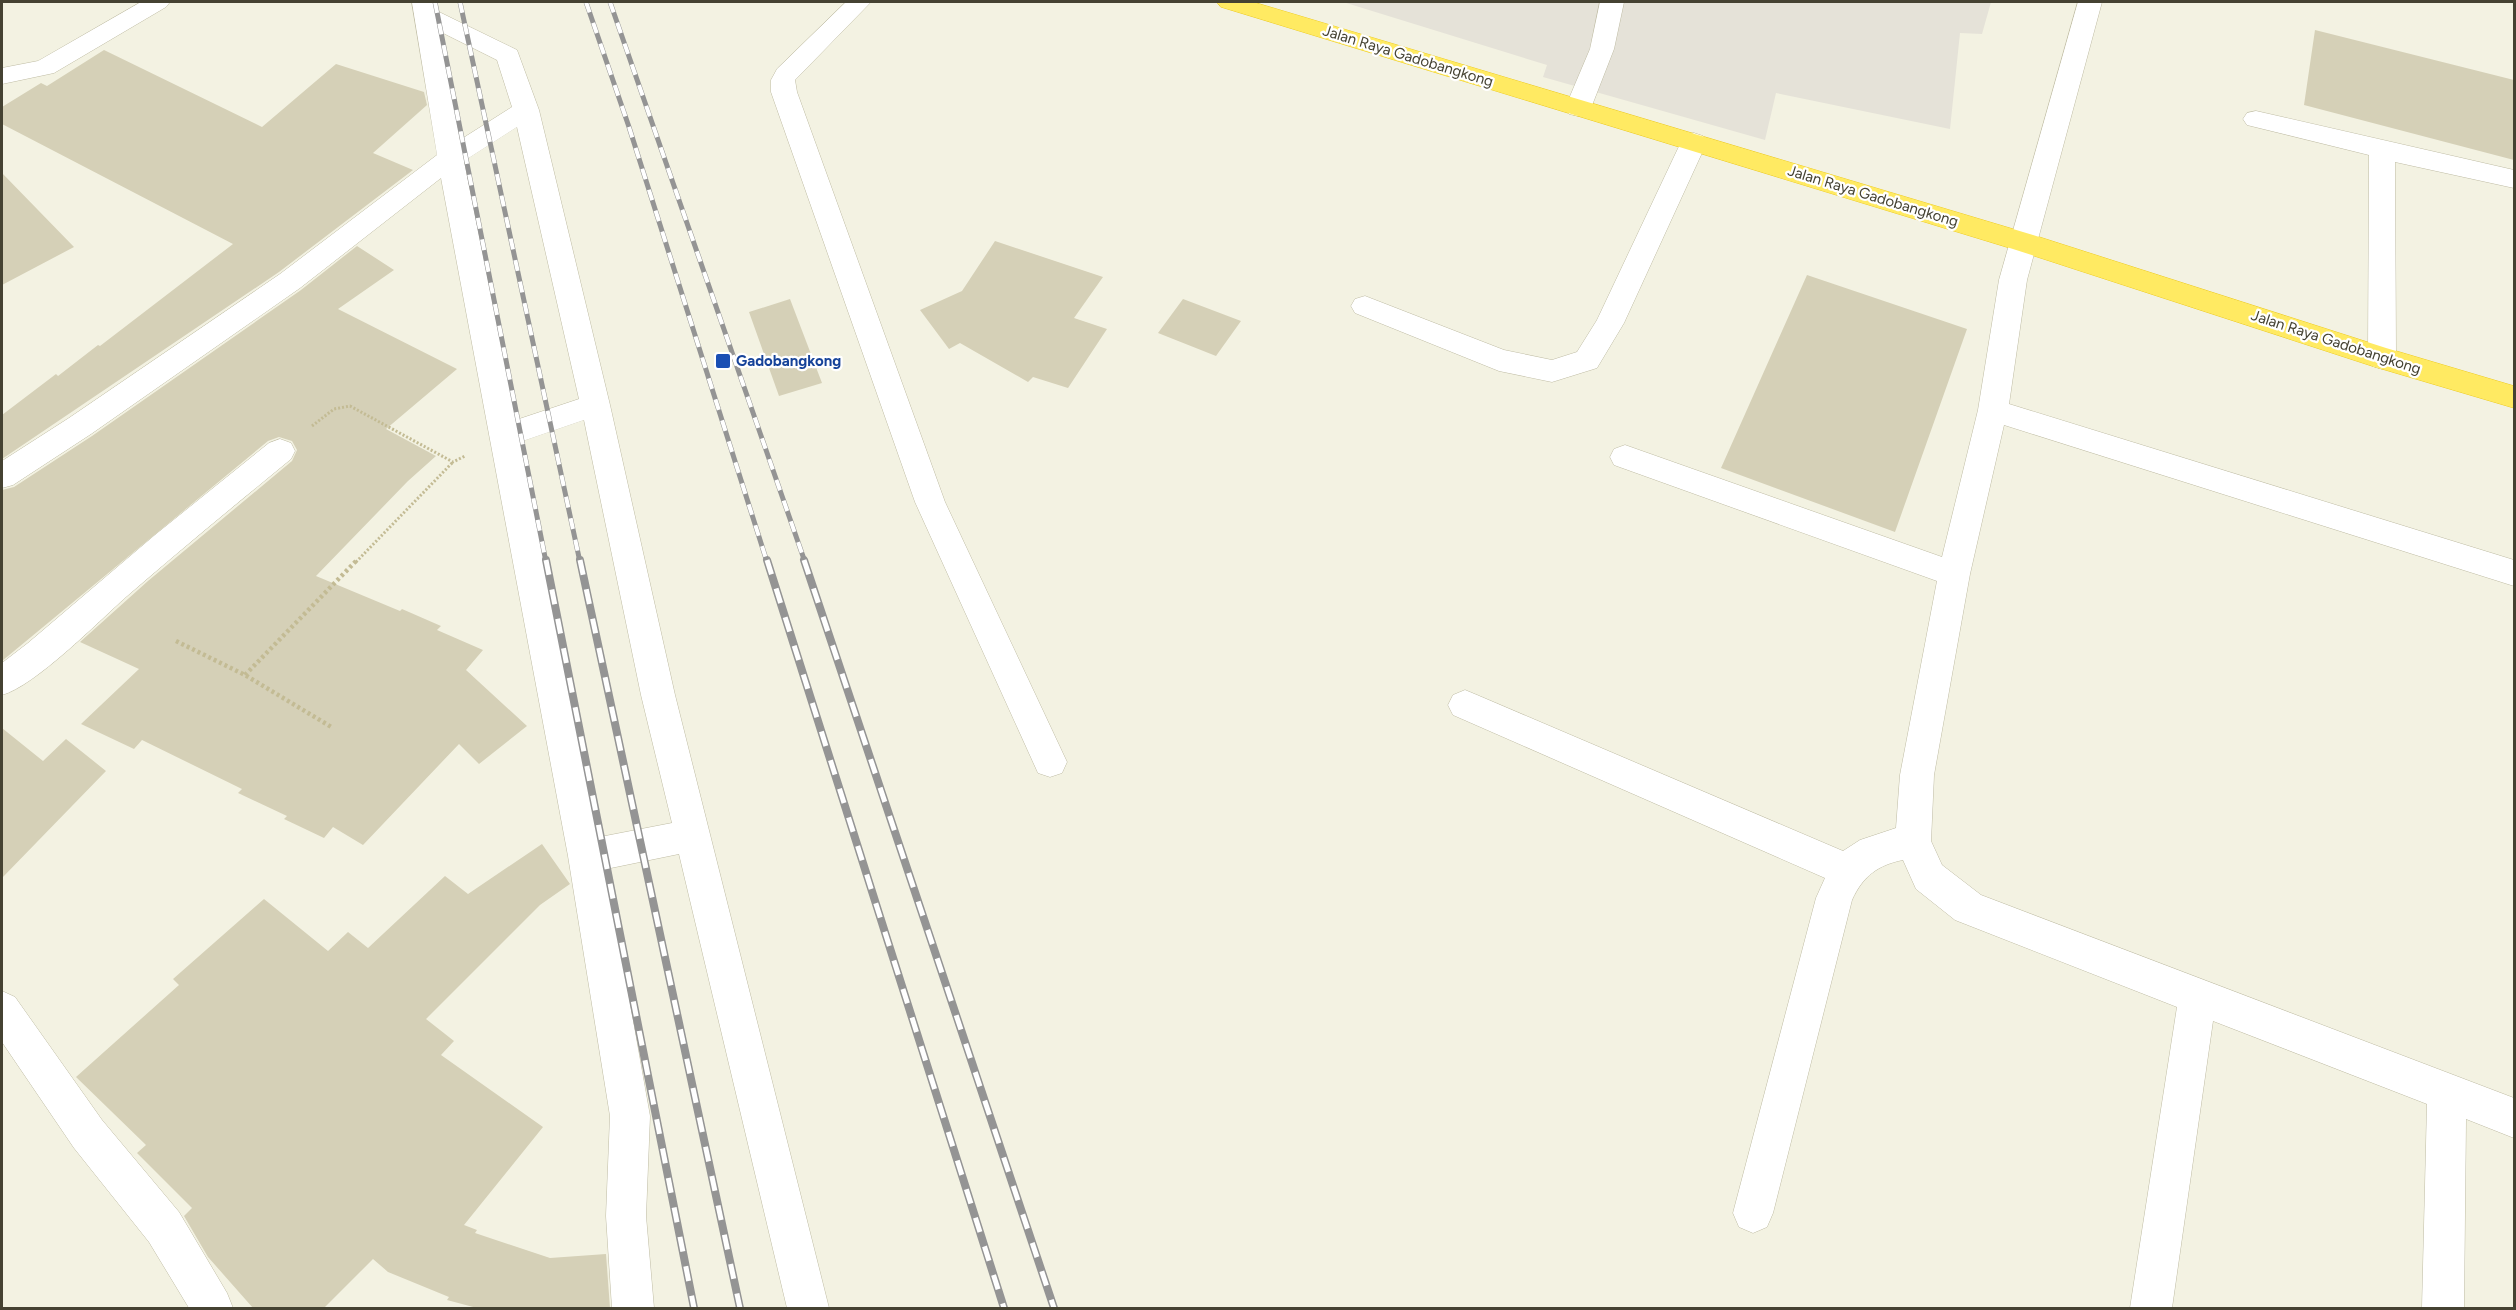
<svg xmlns="http://www.w3.org/2000/svg" width="2516" height="1310" viewBox="0 0 2516 1310" font-family="Figtree,sans-serif">
<style>
.industrial{fill:#e5e2d8}
.building{fill:#d5d0b7}
.lines{fill:none;stroke-linecap:round;stroke-linejoin:round}
.minor-casing{stroke:#bfbca4;stroke-width:1}
.highway-casing{stroke:#edcb22;stroke-width:1}
.path-far1{stroke:#c3bb94;stroke-width:3;stroke-dasharray:2 2;stroke-linecap:butt}
.path{stroke:#c3bb94;stroke-width:4.5;stroke-dasharray:3 3;stroke-linecap:butt}
.minor{fill:#fff;fill-rule:evenodd}
.highway{fill:#ffea62;fill-rule:evenodd}
.rail-far1-casing{stroke:#949494;stroke-width:5}
.rail-casing{stroke:#949494;stroke-width:8}
.rail-far1{stroke:#fff;stroke-width:4;stroke-dasharray:11;stroke-linecap:butt}
.rail{stroke:#fff;stroke-width:5;stroke-dasharray:15;stroke-linecap:butt}
.transit-dot{fill:#1a4fb4;stroke:#fff;stroke-width:2}
.labels{text-anchor:middle;dominant-baseline:central;stroke-width:4.5;stroke-linejoin:round;paint-order:stroke}
.street-label{font-size:15px;fill:#454232;stroke:#fff}
.transit-label{font-size:15px;font-weight:bold;fill:#164399;stroke:#fff;text-anchor:start}
</style>
<rect width="100%" height="100%" fill="#f3f2e2"/>
<path class="industrial" d="M1343,2H1991L1982,34L1960,33L1950,129L1776,93L1765,140L1543,77L1547,65Z"/>
<path class="building" d="M2315,30L2514,80V160L2304,105Z
M104,50L262,127L336,64L424,92L427,105L373,153L413,170L279,272L2,459V415L56,374L58,376L98,345L100,346L233,244L2,124V107L41,83L47,86Z
M2,173L74,247L2,285Z
M995,241L1103,277L1074,318L1107,329L1068,388L1033,377L1028,382L960,343L949,349L920,310L962,291Z
M357,246L394,270L338,309L457,369L386,429L436,456L408,481L316,576L400,611L402,609L441,626L437,630L483,650L466,670L527,726L479,764L459,744L363,845L333,827L324,838L284,819L287,816L238,793L242,789L142,740L134,749L81,724L139,669L80,642L148,581L292,461L297,450L292,441L279,437L268,441L2,661V490L14,487L92,436L301,290Z
M1807,275L1967,329L1895,532L1721,468Z
M790,299L822,383L779,396L749,312Z
M1183,299L1241,321L1216,356L1158,333Z
M2,728L43,761L66,739L106,771L2,878Z
M542,844L570,884L540,905L426,1019L454,1041L441,1055L543,1127L464,1225L477,1230L475,1233L550,1258L606,1254L610,1308H477L447,1300L449,1297L388,1272L373,1259L324,1308H253L208,1257L184,1216L192,1208L137,1153L146,1145L76,1077L179,985L173,979L264,899L328,951L348,932L368,948L445,876L468,894Z"/>
<g class="lines">
<defs>
<path id="minor" d="M141,2H170L166,7L54,73L2,84V68L38,61Z
M412,2H436L437,11L517,50L539,110L610,405L675,695L829,1308H787L679,854L606,869L650,1116L646,1216L654,1308H612L606,1216L610,1116L568,856L441,178L300,288L91,434L13,485L2,488V461L69,418L280,274L437,155ZM441,32L497,60L512,107L460,140ZM517,127L579,399L516,420L464,161ZM584,420L641,695L672,823L600,837L520,442Z
M846,2H871L795,80L797,92L945,502L1067,762L1062,773L1050,777L1038,773L915,502L771,92V80L777,69Z
M1600,2H1624L1614,49L1591,108L1587,114L1578,116L1569,114L1565,108L1590,49Z
M2078,2H2102L2027,280L2009,404L2514,560V586L2004,425L1970,574L1934,775L1931,841L1942,865L1981,895L2514,1098V1138L2466,1119L2464,1308H2422L2427,1104L2213,1021L2172,1308H2130L2177,1007L1955,920L1916,889L1903,860C1878,865 1863,876 1852,900L1773,1213L1767,1227L1753,1233L1739,1227L1733,1213L1816,898L1825,878L1453,715L1448,705L1453,695L1465,690L1477,695L1843,851L1860,840L1896,828L1900,775L1937,581L1614,465L1610,457L1614,449L1625,445L1942,557L1978,410L1999,280Z
M2256,111L2514,170V188L2395,162L2396,358L2392,366L2382,369L2372,366L2368,358L2369,155L2247,125L2243,119L2247,113Z
M1694,133L1703,136L1707,142L1624,323L1597,368L1552,382L1499,371L1355,313L1351,306L1355,299L1365,296L1504,350L1552,360L1577,352L1597,320L1681,142L1685,136Z
M280,439L291,443L295,451L291,459C235,505 180,550 126,597C98,622 35,686 2,695V663L28,643L155,535L269,443Z
M2,991L15,997L102,1120L179,1212L227,1293L233,1308H189L149,1242L74,1148L2,1042Z"/>
<path id="highway" d="M1217,2H1253L2033,235L2386,348L2514,386V408L2372,366L2013,249L1221,7Z"/>
</defs>
<use href="#minor" class="minor-casing"/>
<use href="#highway" class="highway-casing"/>
<path class="path-far1" d="M312,426L334,409L350,406L453,462L465,456
M356,562L453,462"/>
<path class="path" d="M176,641L245,675L333,728
M245,675L357,560"/>
<use href="#minor" class="minor"/>
<use href="#highway" class="highway"/>
<defs>
<path id="rail-far1" d="M435,2L546,562
M460,2L580,562
M586,2L629,127L767,562
M610,2L805,562"/>
<path id="rail" d="M546,560L694,1308
M580,560L740,1308
M767,560L1004,1308
M804,560L1054,1308"/>
</defs>
<use href="#rail-far1" class="rail-far1-casing"/>
<use href="#rail" class="rail-casing"/>
<use href="#rail-far1" class="rail-far1"/>
<use href="#rail" class="rail"/>
</g>
<rect class="transit-dot" x="715" y="353" width="16" height="16" rx="3"/>
<g class="labels">
<g class="street-label">
<text transform="translate(1408 56) rotate(17)">Jalan Raya Gadobangkong</text>
<text transform="translate(1873 196) rotate(17)">Jalan Raya Gadobangkong</text>
<text transform="translate(2336 342) rotate(18)">Jalan Raya Gadobangkong</text>
</g>
<g class="transit-label">
<text x="736" y="361">Gadobangkong</text>
</g>
</g>
<rect width="2516" height="1310" fill="none" stroke="#454232" stroke-width="6"/>
</svg>
